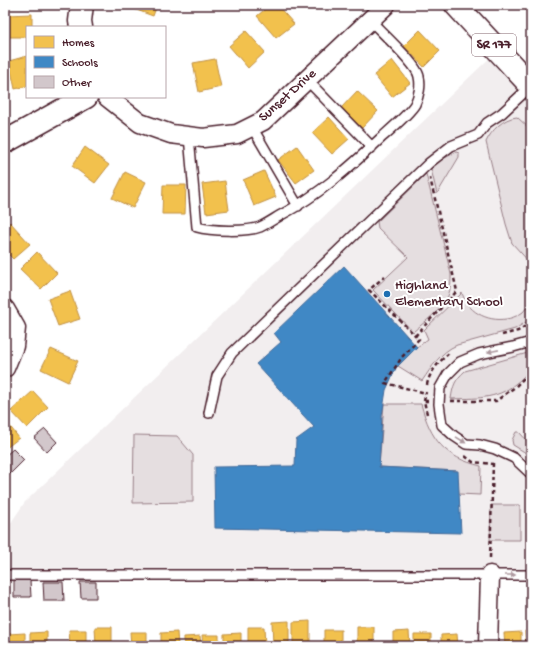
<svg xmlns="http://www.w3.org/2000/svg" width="536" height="651" viewBox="0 0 536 651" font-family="'Gochi Hand',sans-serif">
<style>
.built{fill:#f2eeef}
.green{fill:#e5dee0;stroke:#987e86}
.homes{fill:#f2c14e;stroke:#c09044}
.schools{fill:#3f88c5;stroke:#426897}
.building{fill:#d2c7cb;stroke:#4a1f2b}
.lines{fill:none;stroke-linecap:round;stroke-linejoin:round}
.lane-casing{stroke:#4a1f2b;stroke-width:12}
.street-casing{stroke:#4a1f2b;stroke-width:21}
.secondary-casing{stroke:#4a1f2b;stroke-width:25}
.primary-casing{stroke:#4a1f2b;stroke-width:25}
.path{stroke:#4a1f2b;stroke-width:2.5;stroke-dasharray:4 3;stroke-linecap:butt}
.lane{stroke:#fff;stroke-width:9}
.street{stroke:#fff;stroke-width:18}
.secondary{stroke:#fff;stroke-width:22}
.primary{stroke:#fff;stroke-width:22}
.oneway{fill:#ae9aa0}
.poi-dot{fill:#1f6fb2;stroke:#fff;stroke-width:1.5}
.labels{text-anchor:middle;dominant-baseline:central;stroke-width:4;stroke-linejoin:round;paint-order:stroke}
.shield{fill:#fff;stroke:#80626b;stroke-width:1}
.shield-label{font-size:13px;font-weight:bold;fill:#4a1f2b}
.street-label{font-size:14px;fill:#4a1f2b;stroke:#fff}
.poi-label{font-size:14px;fill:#4a1f2b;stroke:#fff;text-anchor:start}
</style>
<rect width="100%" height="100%" fill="#fff"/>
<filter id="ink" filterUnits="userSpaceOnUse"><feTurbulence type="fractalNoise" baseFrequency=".025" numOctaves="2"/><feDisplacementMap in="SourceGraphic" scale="8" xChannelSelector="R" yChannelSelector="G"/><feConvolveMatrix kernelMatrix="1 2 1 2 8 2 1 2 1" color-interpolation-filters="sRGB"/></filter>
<g filter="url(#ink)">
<path class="built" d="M498,50L531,86V575H5V538L10,524L25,502Z"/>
<path class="green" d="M517,117L531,130V264L512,243L506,224L486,142C491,131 503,118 517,117Z
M456,152L459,153V157L437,194L431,169L441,160Z
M426,174L451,274C451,281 451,289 448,296C443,309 423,323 413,332L373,290L408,257L378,228L377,222Z
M462,293C464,298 466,304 470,307C483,321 507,324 523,312C526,309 528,305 531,302V319L515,329L457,345C440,352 432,367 422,381L398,366L417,347L428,339L424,330Z
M531,352V369C526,374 521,380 515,384C497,400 474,398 451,399C453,385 455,380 465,371Z
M384,404H421C431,440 444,457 481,466L480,495L459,494L457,471L379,467Z
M516,432H519L531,445V456L513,445L512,440Z
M134,435L177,436L193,455V502L133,503Z
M491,505H520V540H490Z"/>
<path class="homes" d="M133,5H157L153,16L131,8Z
M270,5H277L294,24L276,38L257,16Z
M32,14V27H27V37H5V15Z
M420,30L440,51L424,67L404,46Z
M246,31L265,52L248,68L229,46Z
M27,56V86L15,89L9,61Z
M215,59L221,87L199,92L193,63Z
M392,60L410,83L392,97L374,75Z
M357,91L378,111L362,128L341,108Z
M329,117L349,139L332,154L312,133Z
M297,146L314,170L296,183L278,160Z
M85,147L109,165L95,183L72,166Z
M264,171L276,197L254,206L243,180Z
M125,172L146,182L133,208L112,198Z
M225,181L229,210L206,213L202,184Z
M163,185H186L185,214H162Z
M10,222L30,244L13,259L5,251V227Z
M37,252L57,273L41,289L20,269Z
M70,291L80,319L58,326L48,299Z
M51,349L78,361L68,382L41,369Z
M33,391L48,407L27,428L11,411Z
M5,420L19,438L5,449Z
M289,621V646H273L272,622Z
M310,621V646H293V622Z
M95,627H112V646H96Z
M248,627H264L265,646H248Z
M357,627H374V646H357Z
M69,630H86V646H70Z
M324,630H341V646H324Z
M409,631L410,646H393V632Z
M525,631H531V646H526Z
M47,632V646H30V633Z
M130,632H147V646H131Z
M177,632L178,646H161V633Z
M521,632V646H505L504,633Z
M25,633V646H8V634Z
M241,633V646H224V634Z
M414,634H431V646H414Z
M457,634L458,646H441V635Z
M202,635H219V646H203Z
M200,636L201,646H184V637Z"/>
<path class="schools" d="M344,266L417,347L396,368L386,390L382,416L379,467L458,471L461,533L215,528L214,467L295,466L296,440L314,427L256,364L281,342L274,333Z"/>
<path class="building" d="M45,429L57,442L47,452L34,438Z
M13,449L24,460L10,474L5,469V456Z
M14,580H30L31,597H14Z
M43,582H63L64,601H44Z
M80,582H96V598H81Z"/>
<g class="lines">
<defs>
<path id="lane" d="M307,80L372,147
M252,127L298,206
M189,136L197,227C210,231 247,232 260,227C267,224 274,219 281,215C319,195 350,167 381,138C390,130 410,113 415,104C419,96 421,85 419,77C418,65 380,31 370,20
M531,342L513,347L479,354L460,362L448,374L440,388L439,404L442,425L454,436L466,444L480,445L495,449L514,458L531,474
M209,413L217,376L232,353L429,163L451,146L478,135L487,123L502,113L531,86
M5,575H531"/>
<path id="street" d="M107,97L140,123L171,134L203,138L237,134L263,121L386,5
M5,309L16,328L14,346L5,368
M488,646L490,575"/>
<path id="secondary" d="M81,27L80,21L82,5
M5,142L86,97"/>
<path id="primary" d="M456,5L531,86"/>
</defs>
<use href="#lane" class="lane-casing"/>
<use href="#street" class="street-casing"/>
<use href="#secondary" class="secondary-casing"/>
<use href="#primary" class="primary-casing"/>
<path class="path" d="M385,276L369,290L419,339L402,357L385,383L426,393
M502,335L518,331L531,322
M415,336L457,291L430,178
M427,385C429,372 440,361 450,352
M424,401L426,392
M451,401H496L515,387L531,371
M427,414L424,401H428
M465,456L473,462L493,464
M490,558L493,463"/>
<use href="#lane" class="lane"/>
<use href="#street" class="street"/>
<use href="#secondary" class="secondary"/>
<use href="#primary" class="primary"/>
</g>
<defs><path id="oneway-solid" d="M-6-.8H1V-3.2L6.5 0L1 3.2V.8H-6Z"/></defs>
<g class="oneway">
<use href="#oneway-solid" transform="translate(493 351) rotate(169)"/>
<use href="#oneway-solid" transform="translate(461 440) rotate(32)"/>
<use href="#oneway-solid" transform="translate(510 575)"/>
</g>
</g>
<circle class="poi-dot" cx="387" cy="294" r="4"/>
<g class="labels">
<rect class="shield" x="472" y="34" width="44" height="22" rx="3"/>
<g class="shield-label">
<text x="494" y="45">SR 177</text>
</g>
<g class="street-label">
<text transform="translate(288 96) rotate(-42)">Sunset Drive</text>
</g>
<g class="poi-label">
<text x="395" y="286">Highland<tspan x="395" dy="16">Elementary School</tspan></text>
</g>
</g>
<rect width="536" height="651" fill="none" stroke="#fff" stroke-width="20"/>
<rect x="10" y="10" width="516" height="631" fill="none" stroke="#4a1f2b" stroke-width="1.5" filter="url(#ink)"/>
<rect x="26" y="26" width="140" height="72" fill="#ffffff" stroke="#b7a5aa"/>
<rect x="34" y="36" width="20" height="12" fill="#f2c14e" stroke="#b7a5aa"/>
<text x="62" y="46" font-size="12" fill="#4a1f2b">Homes</text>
<rect x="34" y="56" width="20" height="12" fill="#3f88c5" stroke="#b7a5aa"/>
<text x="62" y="66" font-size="12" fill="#4a1f2b">Schools</text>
<rect x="34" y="76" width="20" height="12" fill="#d2c7cb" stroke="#b7a5aa"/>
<text x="62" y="86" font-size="12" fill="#4a1f2b">Other</text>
</svg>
